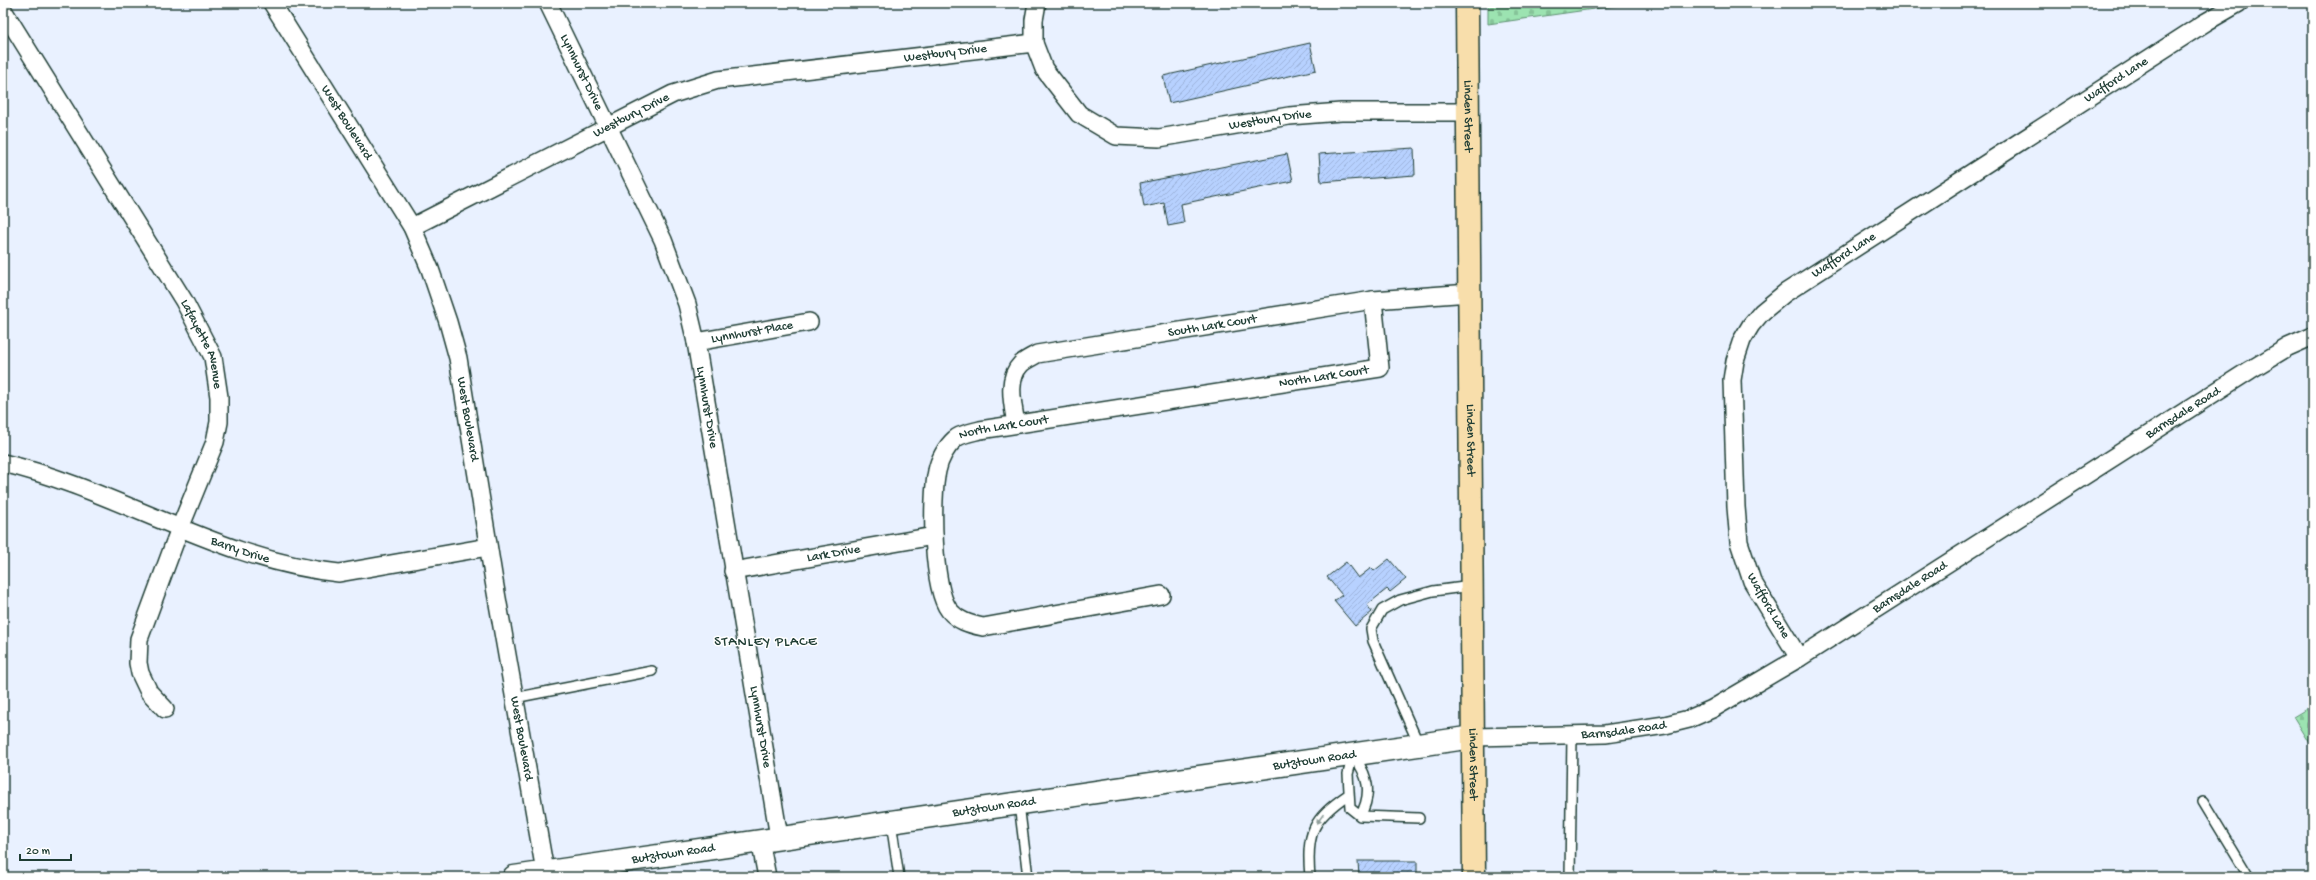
<svg xmlns="http://www.w3.org/2000/svg" width="2316" height="880" viewBox="0 0 2316 880" font-family="'Gochi Hand',sans-serif">
<style>
.cemetery{fill:url(#cemetery-stones);stroke:#5e9072}
.building{fill:url(#building-hatch);stroke:#1f3d34}
.lines{fill:none;stroke-linecap:round;stroke-linejoin:round}
.lane-casing{stroke:#1f3d34;stroke-width:12}
.street-casing{stroke:#1f3d34;stroke-width:20}
.secondary-casing{stroke:#1f3d34;stroke-width:25}
.primary-casing{stroke:#1f3d34;stroke-width:25}
.lane{stroke:#fff;stroke-width:9}
.street{stroke:#fff;stroke-width:17}
.secondary{stroke:#fff;stroke-width:22}
.primary{stroke:#f8deab;stroke-width:22}
.oneway{fill:#8f9e9a}
.labels{text-anchor:middle;dominant-baseline:central;stroke-width:3;stroke-linejoin:round;paint-order:stroke}
.street-label{font-size:13px;fill:#1f3d34;stroke:#fff}
.neighbourhood-label{font-size:14px;letter-spacing:1px;fill:#1f3d34;stroke:#fff}
</style>
<defs>
<pattern id="cemetery-stones" width="16" height="16" patternUnits="userSpaceOnUse"><rect width="16" height="16" fill="#9ce3b1"/><path d="M2 7V4a2 2 0 0 1 4 0v3zM10 15v-3a2 2 0 0 1 4 0v3z" fill="#86c499"/></pattern>
<pattern id="building-hatch" width="6" height="6" patternUnits="userSpaceOnUse"><rect width="6" height="6" fill="#b7d1ff"/><path d="M-1 1l2-2M0 6l6-6M5 7l2-2" fill="none" stroke="#9db4db"/></pattern>
</defs>
<rect width="100%" height="100%" fill="#e9f1ff"/>
<filter id="ink" filterUnits="userSpaceOnUse"><feTurbulence type="fractalNoise" baseFrequency=".025" numOctaves="2"/><feDisplacementMap in="SourceGraphic" scale="8" xChannelSelector="R" yChannelSelector="G"/><feConvolveMatrix kernelMatrix="1 2 1 2 8 2 1 2 1" color-interpolation-filters="sRGB"/></filter>
<g filter="url(#ink)">
<path class="cemetery" d="M1488,3H1636L1488,24Z
M2313,705V750L2293,717Z"/>
<path class="building" d="M1310,43L1316,70L1169,103L1163,76Z
M1414,148L1415,175L1321,182L1319,154Z
M1287,154L1293,181L1181,204L1184,223L1168,226L1164,203L1144,207L1140,183Z
M1389,559L1406,579L1390,592L1387,589L1367,605L1372,612L1355,626L1334,601L1342,595L1327,577L1346,562L1358,578L1371,568L1374,571Z
M1358,861H1417V877H1359Z"/>
<g class="lines">
<defs>
<path id="lane" d="M514,698L652,671
M1419,745L1373,641L1371,629L1382,610L1400,600L1433,591L1472,586
M1353,755C1368,775 1373,793 1360,816L1350,808L1348,774Z
M2203,801L2249,877
M1019,804L1028,877
M1360,816L1419,818
M891,822L899,877
M1310,877C1306,833 1312,819 1349,794
M1570,877L1572,736"/>
<g id="street">
<path id="s1" d="M272,3L412,227L430,269L448,322L458,358L494,581L546,877"/>
<path id="s2" d="M548,3L663,240L687,304L696,342L779,837"/>
<path id="s3" d="M1037,3L1034,20V43L1044,69L1079,114L1116,136L1159,138L1289,116L1341,112H1468"/>
<path id="s4" d="M3,10L184,301L213,357L219,397V422L215,442L180,528L139,639L138,663L140,673L149,692L165,709"/>
<path id="s5" d="M412,227L673,94L718,80L1034,43"/>
<path id="s6" d="M696,342L809,322"/>
<path id="s7" d="M1016,424C1013,405 1006,379 1021,364C1025,360 1032,357 1037,354L1373,300L1470,293"/>
<path id="s8" d="M3,463C118,490 220,561 339,573L488,547"/>
<path id="s9" d="M733,571L934,536"/>
<path id="s10" d="M1161,595L983,627C969,624 958,621 949,610C932,588 931,497 937,471C939,460 946,447 955,439C960,434 973,432 980,430L1380,368L1373,300"/>
<path id="s11" d="M1799,658L1752,581L1739,542L1736,507L1732,380L1735,361L1742,340L1751,325L1762,312L1785,293L2206,22L2239,3"/>
<path id="s12" d="M1473,737L1605,734L1665,725L1689,719L1712,709L1799,658L2250,370L2288,347L2313,336"/>
<path d="M760,840L767,877"/>
</g>
<g id="secondary">
<path id="s13" d="M514,877L1473,737"/>
</g>
<g id="primary">
<path id="s14" d="M1467,3L1474,877"/>
</g>
</defs>
<use href="#lane" class="lane-casing"/>
<use href="#street" class="street-casing"/>
<use href="#secondary" class="secondary-casing"/>
<use href="#primary" class="primary-casing"/>
<use href="#lane" class="lane"/>
<use href="#street" class="street"/>
<use href="#secondary" class="secondary"/>
<use href="#primary" class="primary"/>
</g>
<defs><path id="oneway-solid" d="M-6-.8H1V-3.2L6.5 0L1 3.2V.8H-6Z"/></defs>
<use class="oneway" href="#oneway-solid" transform="translate(1320 819) rotate(125)"/>
</g>
<g class="labels">
<g class="street-label">
<text stroke="none"><textPath href="#s5" startOffset="569">Westbury Drive</textPath></text>
<text stroke="none"><textPath href="#s2" startOffset="77">Lynnhurst Drive</textPath></text>
<text stroke="none"><textPath href="#s11" startOffset="793">Wafford Lane</textPath></text>
<text stroke="none"><textPath href="#s5" startOffset="246">Westbury Drive</textPath></text>
<text stroke="none"><textPath href="#s14" startOffset="113">Linden Street</textPath></text>
<text stroke="none"><textPath href="#s3" startOffset="324">Westbury Drive</textPath></text>
<text stroke="none"><textPath href="#s1" startOffset="141">West Boulevard</textPath></text>
<text stroke="none"><textPath href="#s11" startOffset="469">Wafford Lane</textPath></text>
<text stroke="none"><textPath href="#s7" startOffset="259">South Lark Court</textPath></text>
<text stroke="none"><textPath href="#s6" startOffset="57">Lynnhurst Place</textPath></text>
<text stroke="none"><textPath href="#s4" startOffset="390">Lafayette Avenue</textPath></text>
<text stroke="none"><textPath href="#s10" startOffset="773">North Lark Court</textPath></text>
<text stroke="none"><textPath href="#s2" startOffset="437">Lynnhurst Drive</textPath></text>
<text stroke="none"><textPath href="#s12" startOffset="799">Barnsdale Road</textPath></text>
<text stroke="none"><textPath href="#s1" startOffset="465">West Boulevard</textPath></text>
<text stroke="none"><textPath href="#s10" startOffset="449">North Lark Court</textPath></text>
<text stroke="none"><textPath href="#s14" startOffset="437">Linden Street</textPath></text>
<text stroke="none"><textPath href="#s8" startOffset="253">Barry Drive</textPath></text>
<text stroke="none"><textPath href="#s9" startOffset="102">Lark Drive</textPath></text>
<text stroke="none"><textPath href="#s12" startOffset="475">Barnsdale Road</textPath></text>
<text transform="translate(1768 606) rotate(60)">Wafford Lane</text>
<text stroke="none"><textPath href="#s2" startOffset="761">Lynnhurst Drive</textPath></text>
<text stroke="none"><textPath href="#s12" startOffset="151">Barnsdale Road</textPath></text>
<text stroke="none"><textPath href="#s1" startOffset="789">West Boulevard</textPath></text>
<text stroke="none"><textPath href="#s13" startOffset="809">Butztown Road</textPath></text>
<text stroke="none"><textPath href="#s14" startOffset="761">Linden Street</textPath></text>
<text stroke="none"><textPath href="#s13" startOffset="485">Butztown Road</textPath></text>
<text stroke="none"><textPath href="#s13" startOffset="161">Butztown Road</textPath></text>
</g>
<g class="neighbourhood-label">
<text x="766" y="642">STANLEY PLACE</text>
</g>
</g>
<rect width="2316" height="880" fill="none" stroke="#fff" stroke-width="16"/>
<rect x="8" y="8" width="2300" height="864" fill="none" stroke="#1f3d34" stroke-width="1.5" filter="url(#ink)"/>
<path d="M20 854v6h51v-6" fill="none" stroke="#1f3d34" stroke-width="2"/>
<text x="26" y="854" font-size="12" fill="#1f3d34" stroke="#ffffff" stroke-width="3" paint-order="stroke">20 m</text>
</svg>
